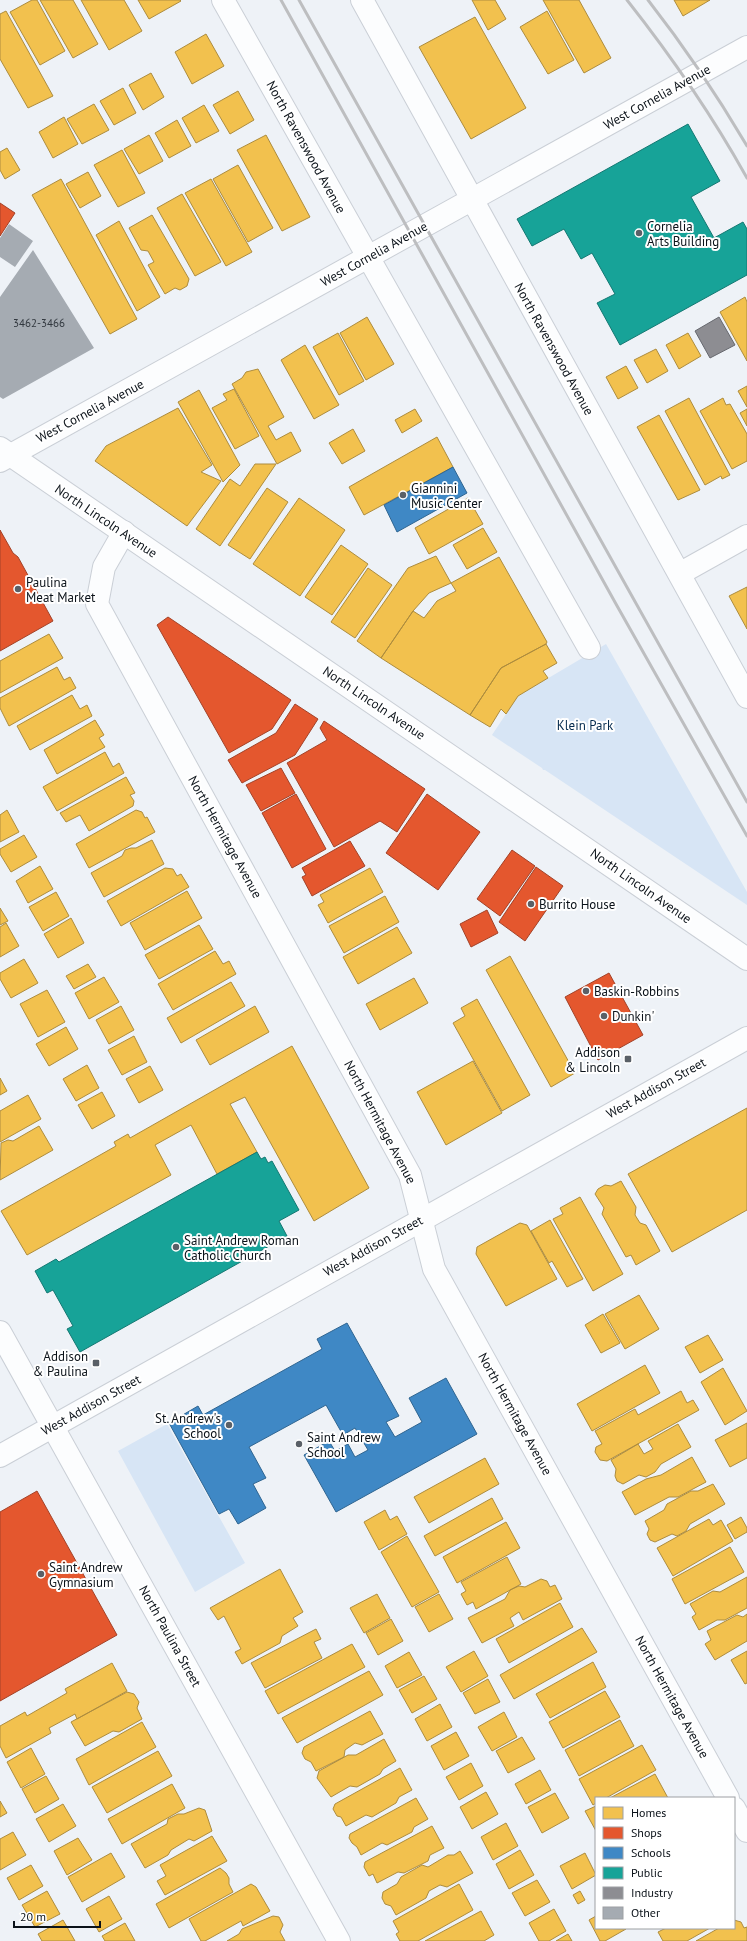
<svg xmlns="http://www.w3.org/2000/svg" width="747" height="1941" viewBox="0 0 747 1941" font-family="'PT Sans',sans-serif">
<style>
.green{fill:#d7e5f5}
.homes{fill:#f2c14e;stroke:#ad8c3e}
.shops{fill:#e4572e;stroke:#a34228}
.schools{fill:#3f88c5;stroke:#2f6591}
.public{fill:#17a398;stroke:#137872}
.industry{fill:#8d8d92;stroke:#66686e}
.building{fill:#a5abb2}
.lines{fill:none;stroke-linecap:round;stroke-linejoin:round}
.street-casing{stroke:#cacfd6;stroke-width:24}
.secondary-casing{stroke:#cacfd6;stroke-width:24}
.street{stroke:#fcfdfe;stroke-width:22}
.secondary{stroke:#fcfdfe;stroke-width:22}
.rail{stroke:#bdbec0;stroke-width:3}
.poi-dot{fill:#5a6067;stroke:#fff;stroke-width:1.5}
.labels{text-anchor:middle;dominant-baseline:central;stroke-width:4;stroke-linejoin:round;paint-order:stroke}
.number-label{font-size:11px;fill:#32383f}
.street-label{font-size:13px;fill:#0b1219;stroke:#fff}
.poi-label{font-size:13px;fill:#0b1219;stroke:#fff;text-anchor:start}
.park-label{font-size:13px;fill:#052b4f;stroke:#fff}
</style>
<rect width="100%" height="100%" fill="#eef2f7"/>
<path class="green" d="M606,644L747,892V905L545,770H543L542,768L492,735L518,696Z
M167,1424L245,1563L195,1592L118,1451Z"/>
<path class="homes" d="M32,0H37L65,51L40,65L10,12Z
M40,0H73L98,44L73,58Z
M81,0H124L142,31L109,50Z
M138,0H180L181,1L149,19Z
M472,0H495L506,19L488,30Z
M543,0H579L611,58L584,73Z
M674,0H710L683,16Z
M6,11L53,96L28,108L0,59V14Z
M547,11L574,60L548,74L520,27Z
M475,17L526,108L471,139L419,47Z
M206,34L224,66L192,84L175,52Z
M151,73L164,97L143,110L129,85Z
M123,88L136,113L114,125L100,101Z
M238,91L254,120L230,134L213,105Z
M94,104L109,130L82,144L67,119Z
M204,105L219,131L196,143L182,118Z
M64,117L78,144L53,158L39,132Z
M177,120L191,146L169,158L155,133Z
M149,135L163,161L139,174L124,149Z
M266,135L310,217L282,231L237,150Z
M7,148L20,170L5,179L0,170V152Z
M122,150L145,193L118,207L94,165Z
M238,165L273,228L248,242L213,179Z
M88,172L101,196L80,208L66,184Z
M61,179L137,319L110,334L32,195Z
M211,179L252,252L226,266L185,193Z
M182,194L221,262L195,276L157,208Z
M152,215L189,279L187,286L180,290L175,288L165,294L148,265L154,262L148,251L141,250L129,228Z
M119,221L160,297L137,311L96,235Z
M745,297L747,302V361L720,312Z
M367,317L394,364L366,380L340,333Z
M338,333L364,381L339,395L313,347Z
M688,333L701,356L679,369L666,345Z
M305,345L339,405L314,419L281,360Z
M656,349L668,371L647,383L634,360Z
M626,366L638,388L618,399L606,377Z
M258,369L284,417L268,426L276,440L291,432L301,451L277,464L232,384L242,378L246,372Z
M747,386V407L738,391Z
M234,389L259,436L235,449L212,408L227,400L223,394Z
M199,390L240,465L223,482L178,402Z
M689,398L730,475L722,479L721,476L705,485L665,411Z
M723,398L726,405L730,404L747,434V461L732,469L700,411Z
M178,408L212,465L201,472L221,481L187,526L95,461L106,446Z
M415,409L422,421L402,433L395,420Z
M747,409V426L740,413Z
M659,415L700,490L678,500L637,427Z
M353,429L365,451L342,464L329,443Z
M437,437L453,467L364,515L349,487Z
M255,464H276L220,546L196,529L230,479L240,486Z
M267,488L288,502L250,559L228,545Z
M299,498L345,530L300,596L253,564Z
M468,498L483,524L429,554L415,528Z
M483,528L497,552L467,569L453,545Z
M341,545L368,564L332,615L305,597Z
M436,556L451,583L429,593L413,611L381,658L357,641L408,568Z
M499,557L547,642L546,644L501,668L470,715L381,658L413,611L424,618L437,601L456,591L451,583Z
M368,568L392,585L355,638L331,622Z
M747,587V629L729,596Z
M49,634L63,658L0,693V661Z
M546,644L557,663L543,671L548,678L518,696L506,714L501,709L490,727L470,715L501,668Z
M57,667L64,680L70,677L76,688L9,726L0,708V698Z
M72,695L80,709L87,705L92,716L30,750L17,726Z
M95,720L104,735L99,738L105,747L57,774L44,750Z
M105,752L113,767L119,763L124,773L57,811L43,787Z
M126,777L135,793L130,795L134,801L133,806L89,831L80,815L66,822L60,813Z
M7,810L19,832L0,842V815Z
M136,810L142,812L145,818L147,817L155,832L89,868L76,844Z
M24,835L37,857L11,872L0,854V849Z
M152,840L164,864L104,897L91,873L122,856L125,850L131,848H136Z
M40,866L53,889L28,903L16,881Z
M165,868L173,869L177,876L181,874L189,887L121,926L107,901Z
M370,868L383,892L328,923L318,905L324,902L320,895Z
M187,891L202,918L145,950L130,923Z
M56,892L69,916L43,931L29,907Z
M385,896L399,922L344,953L329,926Z
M0,908L8,921L0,925Z
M71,918L84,943L58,958L44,934Z
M6,923L19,946L0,957V927Z
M199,925L213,949L159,979L145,955Z
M397,927L412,953L358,984L343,957Z
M215,951L223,964L229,961L236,974L173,1010L158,984Z
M510,956L575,1073L551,1087L486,970Z
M24,959L38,983L11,998L0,979V973Z
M88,964L96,977L74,989L66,976Z
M104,977L119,1002L89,1019L75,993Z
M414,978L428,1003L380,1030L366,1004Z
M231,982L245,1006L181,1043L167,1018Z
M47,990L65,1022L38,1037L20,1004Z
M477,999L530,1095L502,1111L453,1023L465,1016L461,1008Z
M121,1006L134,1030L109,1044L96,1020Z
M255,1006L269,1032L210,1065L196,1040Z
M66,1027L78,1049L49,1066L36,1044Z
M134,1036L147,1062L122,1075L108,1050Z
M292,1046L369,1188L314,1221L245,1097L230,1104L257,1152L217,1174L191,1125L155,1145L171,1175L27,1255L1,1211L116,1146L114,1142L128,1134L130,1138Z
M473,1061L502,1113L446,1145L417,1092Z
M87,1065L99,1088L76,1101L63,1079Z
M150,1066L163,1090L139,1103L126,1079Z
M0,1078L7,1091L0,1095Z
M102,1092L115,1116L92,1129L78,1105Z
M28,1095L41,1119L0,1142V1111Z
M747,1108V1210L672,1252L628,1174Z
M39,1126L53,1150L0,1180L1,1143L8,1140L13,1141Z
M621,1181L636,1207L635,1215L640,1223L646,1225L660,1251L636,1265L631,1255L626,1257L602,1214L604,1208L595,1194L598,1189L605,1185L611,1186Z
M580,1197L623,1274L593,1291L553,1219L563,1214L560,1208Z
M550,1220L583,1279L567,1287L552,1261L549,1263L531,1231Z
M520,1223L527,1225L557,1279L506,1306L476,1254L477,1247Z
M639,1295L659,1329L625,1349L605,1314Z
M603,1314L620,1343L601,1353L585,1325Z
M708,1335L723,1360L700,1373L685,1347Z
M645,1365L660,1393L592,1431L577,1404Z
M723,1368L747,1411L725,1425L701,1382Z
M681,1391L687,1403L693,1400L699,1410L607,1461L600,1460L595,1452L596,1447L602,1444L595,1431L635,1409L638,1415Z
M747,1423V1458L730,1467L715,1440Z
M678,1424L691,1447L661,1464L655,1472L646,1477L639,1475L623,1484L617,1481L615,1476L616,1469L611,1460L638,1444L644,1454L653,1449L648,1441Z
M692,1457L706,1482L678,1497H669L635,1515L622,1492L646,1479L661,1475Z
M485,1458L499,1484L429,1523L414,1497Z
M713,1484L725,1504L690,1524L686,1531L677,1536L672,1534L655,1542L650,1540L647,1534L649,1529L645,1521L664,1510L667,1504L691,1491H698Z
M492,1498L503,1519L435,1556L424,1536Z
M385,1510L390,1520L397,1516L407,1534L379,1550L364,1522Z
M741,1517L747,1528V1532L735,1539L727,1525Z
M709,1519L713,1525L721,1520L733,1541L673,1576L657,1548Z
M506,1522L520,1548L457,1583L443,1557Z
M407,1536L439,1592L412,1607L381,1552Z
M730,1547L744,1572L685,1604L672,1579Z
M507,1557L521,1584L476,1609L473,1602L467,1605L461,1594L466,1591L461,1582Z
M280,1569L303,1612L293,1618L298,1626L282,1636L280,1643L242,1664L235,1652L241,1649L224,1616L218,1620L210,1608Z
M747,1577V1608L725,1620H717L699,1630L692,1617L696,1614L690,1604L713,1591L720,1592Z
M541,1579L547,1581L550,1587L555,1585L562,1599L523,1620L519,1612L510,1618L514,1626L482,1643L468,1618L505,1599L510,1590L519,1586L525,1587Z
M377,1594L390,1618L364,1633L350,1608Z
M439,1594L453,1619L429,1632L415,1607Z
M560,1603L573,1627L509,1663L496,1639Z
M747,1614V1641L715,1660L705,1644L711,1640L707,1631L737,1615L743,1617Z
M391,1619L403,1641L378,1655L366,1633Z
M582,1628L597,1652L514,1699L500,1675Z
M316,1629L321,1639L314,1642L322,1658L265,1688L251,1663Z
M352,1644L365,1667L278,1714L265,1691Z
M474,1651L488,1676L461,1692L446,1667Z
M747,1651V1683L745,1684L731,1660Z
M409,1652L422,1675L397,1688L385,1666Z
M593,1662L606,1687L550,1718L536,1694Z
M112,1663L127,1691L77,1719L75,1714L49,1728L51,1733L6,1758L0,1746V1726L25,1712L27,1716L67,1693L65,1689Z
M369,1671L383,1695L297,1743L282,1718Z
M424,1676L437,1699L412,1713L399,1690Z
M488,1679L500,1702L475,1714L463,1693Z
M605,1691L620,1717L563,1748L549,1722Z
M127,1692L134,1694L139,1702L137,1708L142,1719L119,1732L113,1731L85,1746L71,1722Z
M440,1704L452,1727L427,1741L415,1719Z
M370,1711L383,1734L362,1745L355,1743L345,1750L344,1757L316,1771L311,1762L305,1759L302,1753L304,1747Z
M504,1712L517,1737L492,1751L478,1727Z
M620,1720L634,1746L579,1776L565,1750Z
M142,1722L156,1747L89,1785L76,1759Z
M456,1732L469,1756L444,1770L431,1746Z
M522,1737L535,1759L508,1773L496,1751Z
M384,1739L396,1761L383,1769L380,1774L357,1787L350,1786L331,1797L317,1778L319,1771L348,1755H356Z
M642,1745L656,1770L606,1798H596V1803L593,1805L579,1779Z
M31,1748L45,1774L21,1788L7,1762Z
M158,1751L172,1776L107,1813L92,1787Z
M471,1763L483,1786L459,1800L446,1777Z
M400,1768L412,1790L399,1797L396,1803L372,1817L366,1815L346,1826L341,1817L337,1816L333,1809L335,1804Z
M540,1770L551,1790L526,1804L515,1784Z
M655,1774L668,1798H610Z
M46,1776L59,1799L35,1813L22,1789Z
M172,1784L185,1808L122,1844L108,1819Z
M486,1792L498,1814L472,1829L460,1807Z
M555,1793L569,1818L542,1833L528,1807Z
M416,1798L428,1819L414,1827L412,1832L387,1845L382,1843L361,1855L357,1847L352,1843L349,1838L350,1834Z
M0,1801L7,1813L0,1817Z
M63,1804L76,1826L49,1842L36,1819Z
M596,1806V1831L585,1811Z
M199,1808L205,1810L212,1831L194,1841L189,1839L171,1850L168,1855L145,1868L131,1844L167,1824L168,1819L178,1814H184Z
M506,1823L518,1846L493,1860L481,1837Z
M432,1826L444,1848L430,1855L428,1861L404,1873L398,1872L377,1883L373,1874L369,1876L364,1867L365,1862Z
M13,1832L26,1855L0,1870V1839Z
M212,1836L227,1861L165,1895L157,1881L166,1876L160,1865Z
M78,1838L92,1860L67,1875L54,1851Z
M520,1850L534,1875L509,1889L496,1864Z
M460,1851L473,1873L447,1887L440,1885L429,1891L426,1898L396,1915L391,1906L385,1904L382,1898L383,1892L397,1884L401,1877L422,1865L428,1867L448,1855H454Z
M111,1853L125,1877L82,1902L68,1877Z
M585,1853L596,1875L572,1889L560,1866Z
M31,1865L43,1886L19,1900L7,1878Z
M220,1868L226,1873L229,1878V1884L233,1892L169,1928L156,1904Z
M537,1880L550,1902L525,1916L512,1893Z
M251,1884L256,1887L270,1911L243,1926L241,1921L205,1941H201L189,1919Z
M459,1884L473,1910L418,1941H400L396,1934L399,1932L393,1921Z
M47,1891L60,1914L35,1927L22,1905Z
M580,1891L585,1900L578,1904L573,1895Z
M109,1896L122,1919L99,1932L86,1909Z
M554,1909L566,1931L549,1941H539L529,1923Z
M481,1911L494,1935L484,1941H425Z
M273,1916L279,1917L283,1925L280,1932L285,1941H227L239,1934L242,1929Z
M596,1916V1928L626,1929L605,1941H600L589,1920Z
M63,1920L75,1941H42L38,1934Z
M734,1920L741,1922L744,1928L747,1927V1941H696L719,1928H734Z
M125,1923L135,1941H105L102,1936Z
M666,1928H710L687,1941H663L658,1932Z
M568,1934L572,1941H556Z"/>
<path class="shops" d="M0,203L15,213L0,236Z
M0,530L13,553L18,557L53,621L0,651Z
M168,617L291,700L272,729L229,753L157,625Z
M295,704L318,719L295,755L242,783L228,760L276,733Z
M324,721L425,789L397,832L380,821L334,847L287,763L327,740L320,728Z
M281,768L295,793L261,811L246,785Z
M296,794L326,849L292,868L262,813Z
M427,794L480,832L438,890L386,853Z
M350,841L365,866L312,896L302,877L306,875L302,868Z
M512,850L535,866L500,916L477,899Z
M536,867L563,886L525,941L499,922Z
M487,910L498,933L471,947L460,924Z
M609,973L643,1035L598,1060L565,997Z
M37,1491L117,1635L0,1701V1512Z"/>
<path class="schools" d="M453,467L467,493L397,532L384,505Z
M347,1323L399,1416L386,1422L395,1437L422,1422L409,1398L446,1378L477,1434L336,1512L304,1455L329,1441L335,1451L348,1444L355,1457L368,1450L355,1428L343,1435L326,1405L249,1447L266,1478L253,1484L266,1508L238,1524L229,1509L219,1514L169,1423L198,1406L203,1415L322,1349L317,1339Z"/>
<path class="public" d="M688,124L720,181L691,197L714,238L743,222L747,229V275L620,345L597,303L615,294L592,253L581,259L564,229L532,246L517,219Z
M257,1152L261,1159L265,1157L268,1163L272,1161L299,1210L279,1221L287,1236L80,1352L67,1329L73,1326L53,1290L47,1293L35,1271L56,1259L59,1262Z"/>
<path class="industry" d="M719,317L735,345L710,358L695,331Z"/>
<path class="building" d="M9,224L33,241L15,267L0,257V238Z
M33,250L94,348L3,399L0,397V297Z"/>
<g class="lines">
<defs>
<path id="street" d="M223,0L589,648
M362,0L747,697
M0,461L747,47
M124,532L104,567L97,604L410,1175L434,1269L728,1798
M679,574L747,536
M0,1332L339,1941
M734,1808L747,1831"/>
<path id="secondary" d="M0,448L747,959
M0,1456L747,1038"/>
</defs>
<use href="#street" class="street-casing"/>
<use href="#secondary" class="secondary-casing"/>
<use href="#street" class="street"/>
<use href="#secondary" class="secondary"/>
<path class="rail" d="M281,0L616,604L747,836
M299,0C449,267 596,536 747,802
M627,0C672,57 712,115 747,178
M648,0C684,46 717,95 747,146"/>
</g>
<g class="poi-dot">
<circle cx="639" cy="233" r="4"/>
<circle cx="403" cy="495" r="4"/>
<circle cx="18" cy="589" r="4"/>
<circle cx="531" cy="904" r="4"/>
<circle cx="586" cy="991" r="4"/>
<circle cx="604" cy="1016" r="4"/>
<rect x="624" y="1055" width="8" height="8" rx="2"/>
<circle cx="176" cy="1247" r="4"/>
<rect x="92" y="1359" width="8" height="8" rx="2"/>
<circle cx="229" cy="1425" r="4"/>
<circle cx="299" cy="1444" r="4"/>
<circle cx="41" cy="1574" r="4"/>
</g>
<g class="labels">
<g class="number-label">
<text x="39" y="323">3462-3466</text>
</g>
<g class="street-label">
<text transform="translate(657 97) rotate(-29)">West Cornelia Avenue</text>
<text transform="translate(306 147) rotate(61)">North Ravenswood Avenue</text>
<text transform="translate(374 254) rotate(-29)">West Cornelia Avenue</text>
<text transform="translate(554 349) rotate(61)">North Ravenswood Avenue</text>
<text transform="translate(90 411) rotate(-28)">West Cornelia Avenue</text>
<text transform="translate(106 521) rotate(34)">North Lincoln Avenue</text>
<text transform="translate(374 703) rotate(34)">North Lincoln Avenue</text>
<text transform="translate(225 837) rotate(61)">North Hermitage Avenue</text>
<text transform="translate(641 886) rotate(35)">North Lincoln Avenue</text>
<text transform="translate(656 1088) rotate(-29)">West Addison Street</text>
<text transform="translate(380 1122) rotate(62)">North Hermitage Avenue</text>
<text transform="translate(373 1246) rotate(-29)">West Addison Street</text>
<text transform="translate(91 1405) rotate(-29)">West Addison Street</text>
<text transform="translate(515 1414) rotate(61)">North Hermitage Avenue</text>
<text transform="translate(170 1636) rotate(61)">North Paulina Street</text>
<text transform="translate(672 1697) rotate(61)">North Hermitage Avenue</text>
</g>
<g class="poi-label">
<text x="647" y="226">Cornelia<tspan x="647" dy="15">Arts Building</tspan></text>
<text x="411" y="488">Giannini<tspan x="411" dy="15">Music Center</tspan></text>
<text x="26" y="582">Paulina<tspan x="26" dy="15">Meat Market</tspan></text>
<text x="539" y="904">Burrito House</text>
<text x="594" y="991">Baskin-Robbins</text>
<text x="612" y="1016">Dunkin'</text>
<text x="620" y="1052" text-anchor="end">Addison<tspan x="620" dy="15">&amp; Lincoln</tspan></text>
<text x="184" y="1240">Saint Andrew Roman<tspan x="184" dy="15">Catholic Church</tspan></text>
<text x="88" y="1356" text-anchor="end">Addison<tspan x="88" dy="15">&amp; Paulina</tspan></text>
<text x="221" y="1418" text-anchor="end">St. Andrew's<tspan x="221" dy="15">School</tspan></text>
<text x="307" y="1437">Saint Andrew<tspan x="307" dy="15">School</tspan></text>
<text x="49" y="1567">Saint Andrew<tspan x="49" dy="15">Gymnasium</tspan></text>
</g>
<g class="park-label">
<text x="585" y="725">Klein Park</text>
</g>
</g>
<rect x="595" y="1797" width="140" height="132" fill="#ffffff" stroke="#9da0a3"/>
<rect x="603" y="1807" width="20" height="12" fill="#f2c14e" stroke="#9da0a3"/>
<text x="631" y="1817" font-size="12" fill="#0b1219">Homes</text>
<rect x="603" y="1827" width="20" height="12" fill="#e4572e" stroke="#9da0a3"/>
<text x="631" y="1837" font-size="12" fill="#0b1219">Shops</text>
<rect x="603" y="1847" width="20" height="12" fill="#3f88c5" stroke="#9da0a3"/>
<text x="631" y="1857" font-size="12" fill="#0b1219">Schools</text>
<rect x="603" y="1867" width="20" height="12" fill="#17a398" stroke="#9da0a3"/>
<text x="631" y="1877" font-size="12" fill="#0b1219">Public</text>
<rect x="603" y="1887" width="20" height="12" fill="#8d8d92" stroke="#9da0a3"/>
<text x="631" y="1897" font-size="12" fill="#0b1219">Industry</text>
<rect x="603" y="1907" width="20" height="12" fill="#a5abb2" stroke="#9da0a3"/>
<text x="631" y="1917" font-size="12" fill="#0b1219">Other</text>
<path d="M14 1921v6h86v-6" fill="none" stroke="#0b1219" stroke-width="2"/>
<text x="20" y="1921" font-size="12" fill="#0b1219" stroke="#ffffff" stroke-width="3" paint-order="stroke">20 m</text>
</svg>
